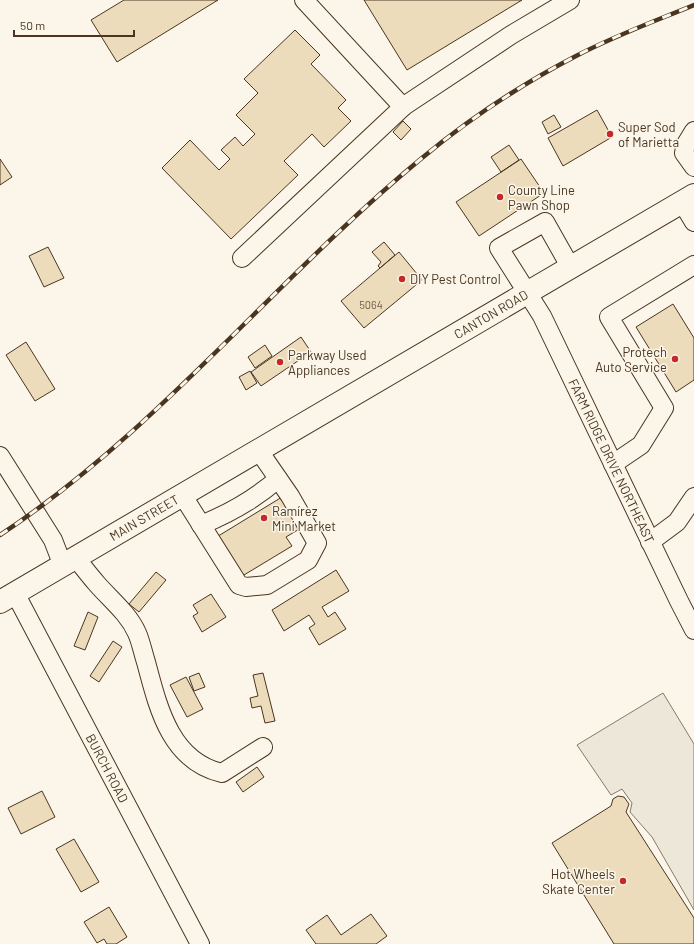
<svg xmlns="http://www.w3.org/2000/svg" width="694" height="944" viewBox="0 0 694 944" font-family="Barlow,sans-serif">
<style>
.parking{fill:#ede7d9;stroke:#887966}
.building{fill:#ecdcbc;stroke:#4a3520}
.lines{fill:none;stroke-linecap:round;stroke-linejoin:round}
.minor-casing{stroke:#4a3520;stroke-width:20}
.major-casing{stroke:#4a3520;stroke-width:24}
.minor{stroke:#fbf6e9;stroke-width:18}
.major{stroke:#fbf6e9;stroke-width:22}
.rail-casing{stroke:#4a3520;stroke-width:4.5}
.rail{stroke:#fbf6e9;stroke-width:3;stroke-dasharray:9;stroke-linecap:butt}
.poi-dot{fill:#c62828;stroke:#fbf6e9;stroke-width:1.5}
.labels{text-anchor:middle;dominant-baseline:central;stroke-width:3;stroke-linejoin:round;paint-order:stroke}
.number-label{font-size:11px;fill:#725f47}
.poi-label{font-size:13px;fill:#4a3520;stroke:#fbf6e9;text-anchor:start}
.street-label{font-size:13px;fill:#4a3520;stroke:#fbf6e9}
</style>
<rect width="100%" height="100%" fill="#fbf6e9"/>
<path class="parking" d="M663,693L694,744V910L652,837L630,812L632,803L622,789L611,795L577,745Z"/>
<path class="building" d="M124,0H218L117,62L91,20Z
M364,0H522L407,70Z
M295,30L320,55L311,64L346,100L338,108L351,121L324,147L312,134L284,161L298,175L231,239L162,168L190,140L219,170L230,159L221,150L235,137L243,146L255,134L236,115L258,93L244,79Z
M597,110L612,137L563,166L548,138Z
M554,115L561,127L548,134L542,122Z
M403,121L411,129L401,140L393,132Z
M509,145L519,160L501,172L491,157Z
M0,159L12,177L0,185Z
M521,159L544,193L479,236L456,202Z
M384,242L395,255L380,268L378,266L381,262L372,252Z
M48,247L64,278L44,287L29,256Z
M399,252L422,280L364,328L341,301Z
M673,304L694,338V380L676,392L636,327Z
M301,337L311,352L261,386L251,372Z
M26,342L55,389L35,401L6,355Z
M265,345L272,356L255,368L248,357Z
M250,371L257,383L246,390L239,377Z
M282,497L301,528L286,537L292,546L239,578L215,538Z
M336,570L349,591L322,607L328,617L335,612L346,629L319,645L309,628L315,624L309,615L284,631L272,610Z
M156,572L166,580L139,612L129,604Z
M211,594L226,617L202,632L193,616L198,613L193,605Z
M88,612L98,617L85,650L74,646Z
M113,641L122,647L99,682L90,676Z
M199,673L205,687L194,691L189,677Z
M263,673L275,721L265,723L261,706L252,708L250,698L258,696L253,675Z
M186,677L203,709L187,717L170,685Z
M257,767L264,777L243,792L236,782Z
M42,791L55,817L21,834L8,808Z
M618,796L624,797L629,804L626,812L694,918V944H614L552,843L611,806L613,799Z
M74,839L99,882L81,892L56,849Z
M109,907L127,937L116,944H107L104,939L97,943L84,922Z
M371,914L387,936L376,944H316L306,930L327,915L341,935Z"/>
<g class="lines">
<defs>
<g id="minor">
<path d="M304,0L403,107"/>
<path d="M694,131L686,144L684,153L694,167"/>
<path d="M682,202L694,222"/>
<path d="M242,258L404,106L511,35L570,0"/>
<path id="s1" d="M571,268L545,222L499,248L542,316L679,601L694,630"/>
<path d="M0,456L53,540L63,566"/>
<path d="M613,464L641,445L664,408L609,317L694,265"/>
<path d="M183,496L239,585L246,587L267,585L308,560L317,543L290,496L259,451"/>
<path d="M201,525C228,514 256,498 278,479"/>
<path d="M650,542L677,522L694,497"/>
<path d="M76,558C83,567 90,576 97,584C111,600 128,613 137,633C141,642 143,653 146,662C158,707 170,761 222,773L263,747"/>
<path id="s2" d="M15,593L200,944"/>
</g>
<g id="major">
<path id="s3" d="M0,602L694,195"/>
</g>
</defs>
<use href="#minor" class="minor-casing"/>
<use href="#major" class="major-casing"/>
<use href="#minor" class="minor"/>
<use href="#major" class="major"/>
<defs>
<path id="rail" d="M0,535C158,431 276,278 422,158C469,119 522,84 576,56C614,36 655,21 694,5"/>
</defs>
<use href="#rail" class="rail-casing"/>
<use href="#rail" class="rail"/>
</g>
<g class="poi-dot">
<circle cx="610" cy="134" r="4"/>
<circle cx="500" cy="197" r="4"/>
<circle cx="402" cy="279" r="4"/>
<circle cx="675" cy="359" r="4"/>
<circle cx="280" cy="362" r="4"/>
<circle cx="264" cy="518" r="4"/>
<circle cx="623" cy="881" r="4"/>
</g>
<g class="labels">
<g class="number-label">
<text x="371" y="304">5064</text>
</g>
<g class="poi-label">
<text x="618" y="127">Super Sod<tspan x="618" dy="15">of Marietta</tspan></text>
<text x="508" y="190">County Line<tspan x="508" dy="15">Pawn Shop</tspan></text>
<text x="410" y="279">DIY Pest Control</text>
<text x="667" y="352" text-anchor="end">Protech<tspan x="667" dy="15">Auto Service</tspan></text>
<text x="288" y="355">Parkway Used<tspan x="288" dy="15">Appliances</tspan></text>
<text x="272" y="511">Ramírez<tspan x="272" dy="15">Mini Market</tspan></text>
<text x="615" y="874" text-anchor="end">Hot Wheels<tspan x="615" dy="15">Skate Center</tspan></text>
</g>
<g class="street-label">
<text stroke="none"><textPath href="#s3" startOffset="569">CANTON ROAD</textPath></text>
<text stroke="none"><textPath href="#s1" startOffset="347">FARM RIDGE DRIVE NORTHEAST</textPath></text>
<text stroke="none"><textPath href="#s3" startOffset="167">MAIN STREET</textPath></text>
<text stroke="none"><textPath href="#s2" startOffset="198">BURCH ROAD</textPath></text>
</g>
</g>
<path d="M14 30v6h120v-6" fill="none" stroke="#4a3520" stroke-width="2"/>
<text x="20" y="30" font-size="12" fill="#4a3520" stroke="#fbf6e9" stroke-width="3" paint-order="stroke">50 m</text>
</svg>
